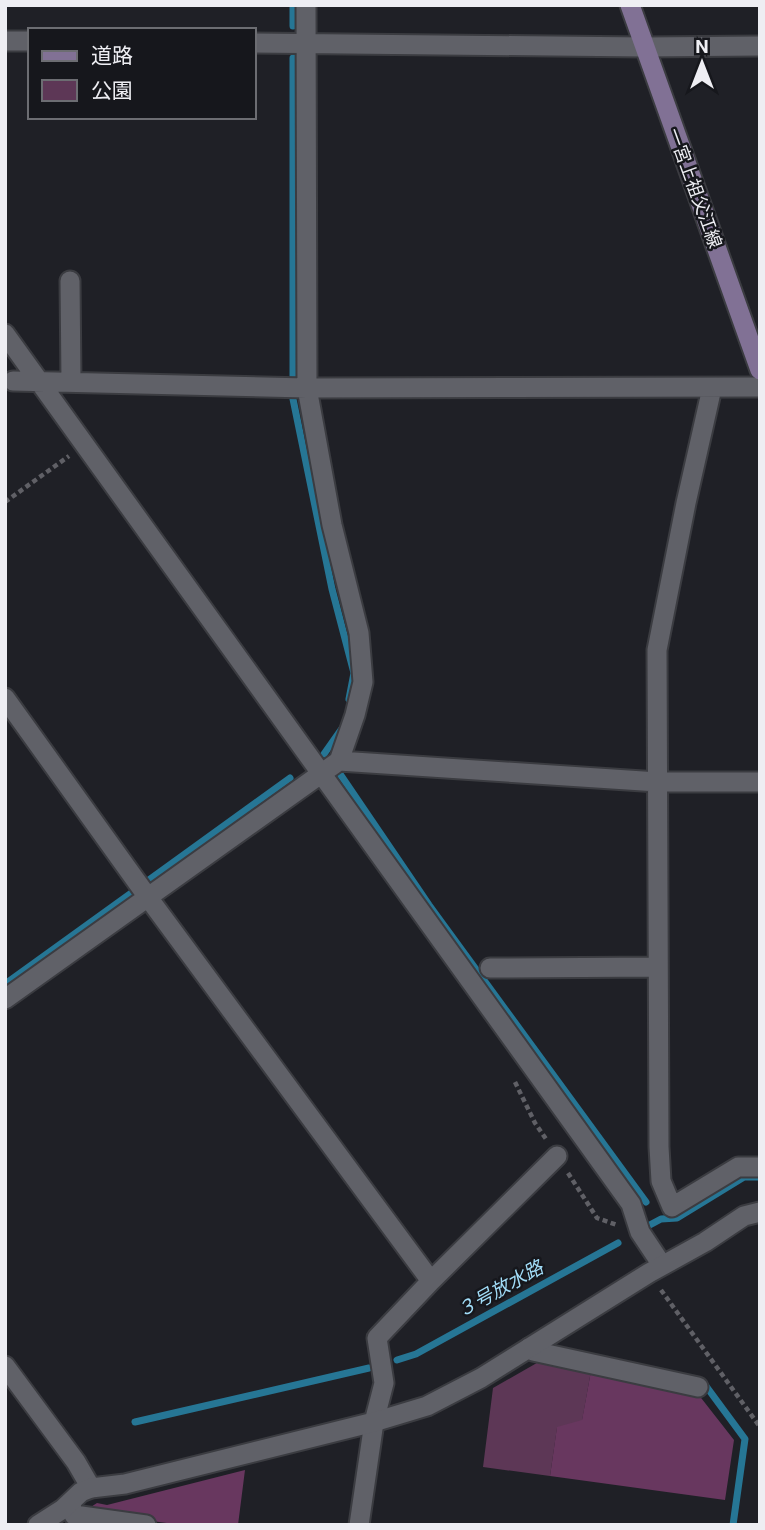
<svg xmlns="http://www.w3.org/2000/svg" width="765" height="1530" viewBox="0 0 765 1530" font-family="Roboto,'Noto Sans JP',sans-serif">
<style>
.green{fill:#5d3756}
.forest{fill:#68375f}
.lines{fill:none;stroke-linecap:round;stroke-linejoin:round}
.stream{stroke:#267695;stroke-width:7}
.minor-casing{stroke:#3b3c41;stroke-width:23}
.tertiary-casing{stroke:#3b3c41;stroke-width:23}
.secondary-casing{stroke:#3b3c41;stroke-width:23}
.path{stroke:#606066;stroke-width:4.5;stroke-dasharray:5 3.5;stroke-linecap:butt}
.minor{stroke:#606168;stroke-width:19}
.tertiary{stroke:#606168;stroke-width:19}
.secondary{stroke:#817195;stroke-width:19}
.labels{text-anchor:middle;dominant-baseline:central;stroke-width:5;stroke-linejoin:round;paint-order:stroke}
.street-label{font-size:18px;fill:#eeeef3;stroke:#16171c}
.water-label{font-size:19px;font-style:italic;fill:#a2ddf8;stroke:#16171c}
</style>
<rect width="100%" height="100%" fill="#1f2026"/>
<path class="green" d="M542,1360L591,1371L582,1421L557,1428L550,1476L483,1467L493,1388Z"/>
<path class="forest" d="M591,1371L698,1394L734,1440L725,1500L550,1476L557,1427L582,1420Z
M245,1470L238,1525H182L83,1512L97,1503L107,1505Z"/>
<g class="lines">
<path class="stream" d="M293,26V5
M293,58V376
M293,399L332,589L354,673L349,699
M324,754L343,727
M340,774L429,905L646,1202
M146,882L290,778
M5,984L134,891
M646,1227L661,1219L677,1218L744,1177H760
M397,1360L416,1354L618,1243
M703,1382L745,1439L733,1525
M135,1422L369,1368"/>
<defs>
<path id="minor" d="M5,41H30
M254,43L644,47L760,46
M70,281L71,381
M5,334L631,1204L640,1232L662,1265
M13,381L307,388L760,387
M712,388L686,503L657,650L659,1147L661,1181L672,1207L738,1167H760
M5,698L147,896L431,1281
M339,761L658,782H760
M490,968L658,967
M5,999L339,761L355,715L363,682L359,633L332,525L307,388L306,5
M529,1348L533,1351L698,1387
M5,1366L76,1462L91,1488
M70,1503L74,1515L146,1525
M359,1525L374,1422L384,1383L377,1338L431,1281L557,1156"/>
<path id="tertiary" d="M38,1525L63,1509L81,1492L91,1488L125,1484L374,1422L427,1406L481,1378L649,1273L705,1242L744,1216L760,1212"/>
<path id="secondary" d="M630,5L760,370"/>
</defs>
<use href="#minor" class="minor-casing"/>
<use href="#tertiary" class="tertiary-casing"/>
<use href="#secondary" class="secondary-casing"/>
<path class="path" d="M5,502L69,456
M515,1082L535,1123L546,1139
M568,1173L597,1218L617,1225
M661,1290L760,1427"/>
<use href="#minor" class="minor"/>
<use href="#tertiary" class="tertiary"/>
<use href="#secondary" class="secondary"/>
</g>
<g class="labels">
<g class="street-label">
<text transform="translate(695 188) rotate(70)">一宮上祖父江線</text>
</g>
<g class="water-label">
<text transform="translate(500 1289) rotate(-29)">３号放水路</text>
</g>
</g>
<rect width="765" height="1530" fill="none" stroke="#eeeef3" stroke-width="14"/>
<rect x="28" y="28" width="228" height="91" fill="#16171c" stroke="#6c6d72" stroke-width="2"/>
<rect x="42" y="51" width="35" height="10" fill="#817195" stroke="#6c6d72" stroke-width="2"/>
<text x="91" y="63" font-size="21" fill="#eeeef3">道路</text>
<rect x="42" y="80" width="35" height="21" fill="#5d3756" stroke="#6c6d72" stroke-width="2"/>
<text x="91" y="98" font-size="21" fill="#eeeef3">公園</text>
<g transform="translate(702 63)" stroke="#16171c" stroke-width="5" paint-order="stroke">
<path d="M0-5L12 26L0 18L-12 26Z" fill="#eeeef3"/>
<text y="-10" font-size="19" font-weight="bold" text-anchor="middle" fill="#eeeef3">N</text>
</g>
</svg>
